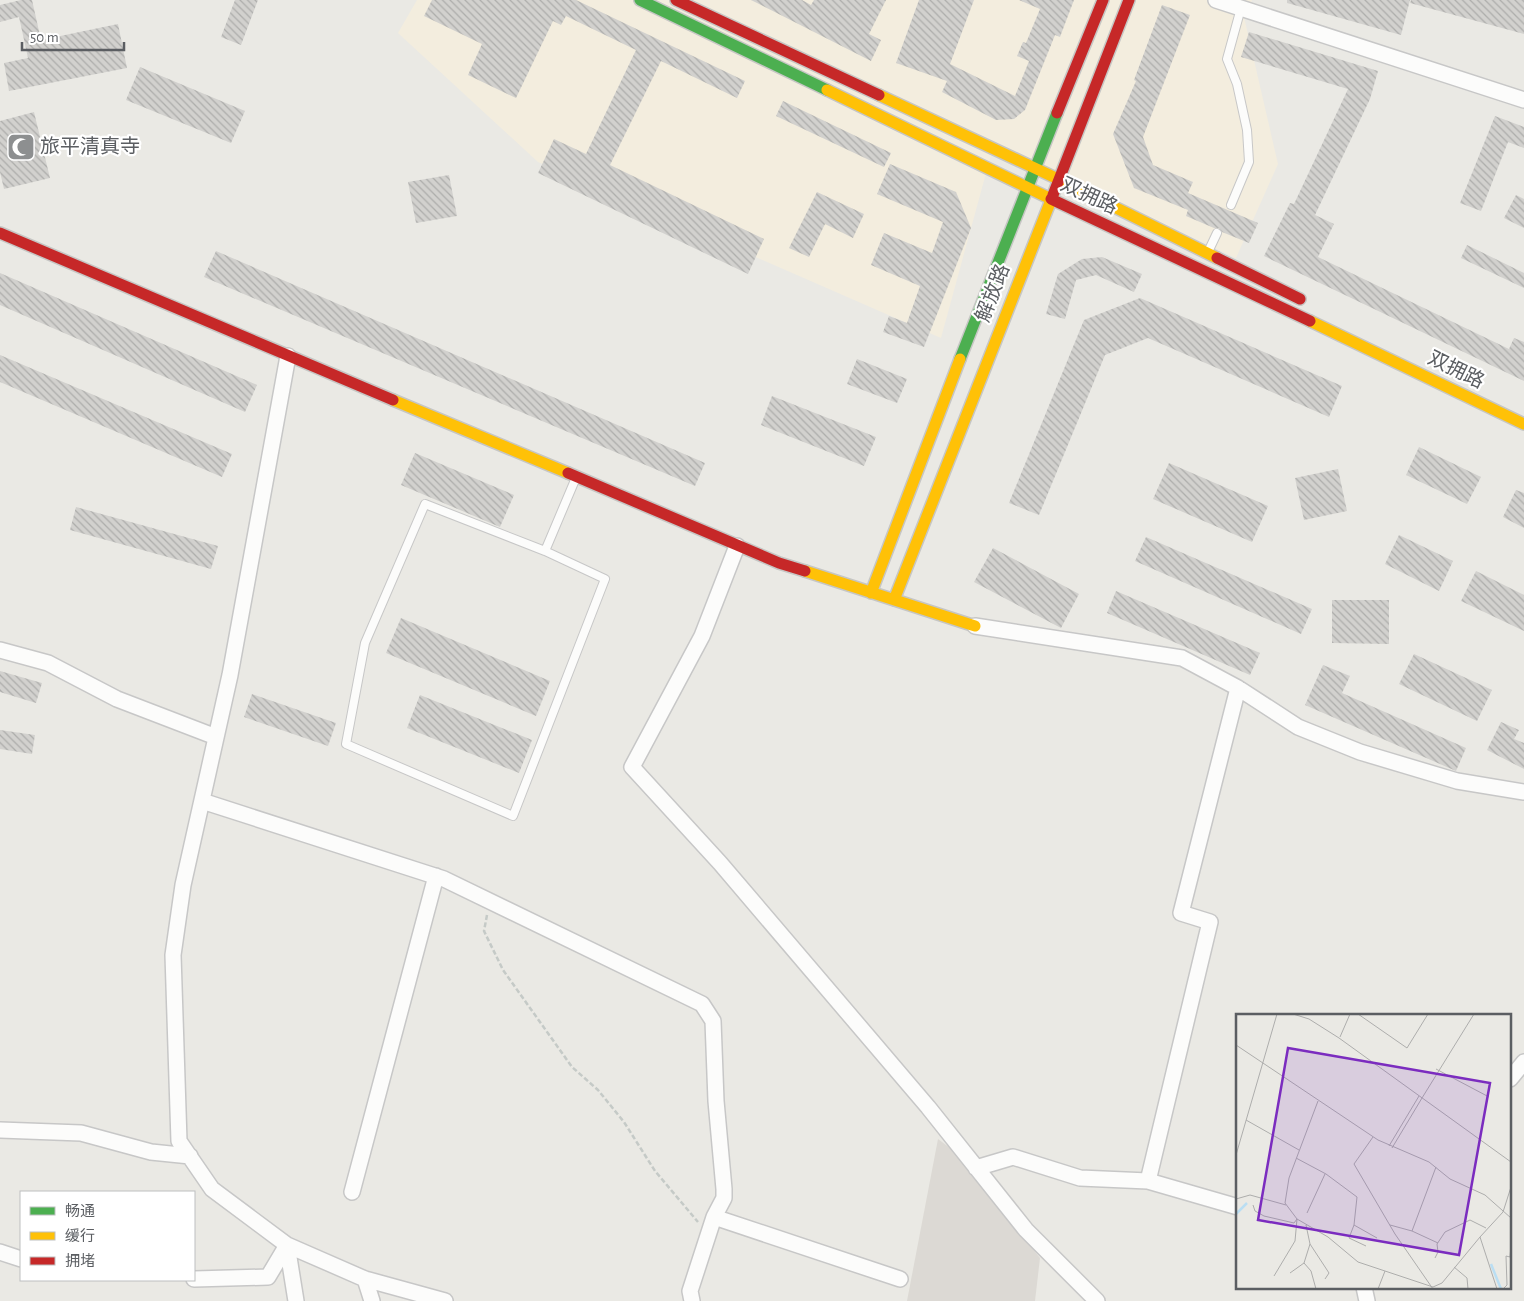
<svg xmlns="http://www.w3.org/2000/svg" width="1524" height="1301" viewBox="0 0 1524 1301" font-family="'Alegreya Sans','Noto Sans SC',sans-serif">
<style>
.commercial{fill:#f3edde}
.education{fill:#dcd9d4}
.building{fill:url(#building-back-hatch)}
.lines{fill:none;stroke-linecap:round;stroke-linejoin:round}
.lane-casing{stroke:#c7c7c7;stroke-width:10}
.street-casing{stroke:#c7c7c7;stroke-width:18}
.fast-casing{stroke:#c6c6c4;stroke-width:14}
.slow-casing{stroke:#c6c6c4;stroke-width:14}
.jam-casing{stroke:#c6c6c4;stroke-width:14}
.path{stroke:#c5cac7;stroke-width:2.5;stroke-dasharray:5 2.5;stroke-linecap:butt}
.lane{stroke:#fcfcfb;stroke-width:8}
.street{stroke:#fcfcfb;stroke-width:15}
.fast{stroke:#4caf50;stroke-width:11}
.slow{stroke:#ffc107;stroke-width:11}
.jam{stroke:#c62828;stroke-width:11}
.labels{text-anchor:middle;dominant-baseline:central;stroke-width:4.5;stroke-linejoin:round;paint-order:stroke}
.poi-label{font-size:20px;fill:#5b5e62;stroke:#fff;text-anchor:start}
.street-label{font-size:20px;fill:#5b5e62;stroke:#fff}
.inset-river{fill:none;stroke:#badef3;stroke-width:2.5}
.inset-road{fill:none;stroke:#adadac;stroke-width:1}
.view{fill:#7b2cbf;fill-opacity:0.15;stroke:#7b2cbf;stroke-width:2.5}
.inset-edge{fill:none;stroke:#5b5e62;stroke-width:2.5}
</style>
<defs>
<pattern id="building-back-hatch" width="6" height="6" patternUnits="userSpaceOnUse" patternTransform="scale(1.25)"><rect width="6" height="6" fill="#d2d1ce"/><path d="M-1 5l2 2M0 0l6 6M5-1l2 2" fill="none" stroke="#adadab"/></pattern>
</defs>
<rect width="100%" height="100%" fill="#eae9e4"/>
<path class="commercial" d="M417,0H1252L1244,17L1278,164L1236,258L994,144L941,338L538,162L398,33Z"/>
<path class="education" d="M938,1139L958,1154L1040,1258L1035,1301H907Z"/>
<path class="building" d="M21,0H32L41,40L118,24L127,68L9,91L4,63L28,58L19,17L0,22V5Z
M235,0H258L241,45L221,37Z
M432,0H576L745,81L737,98L661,61L610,165L764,239L748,274L538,173L554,139L586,154L636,50L566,16L561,25L553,21L516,98L468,75L482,44L424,16Z
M751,0H802L811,5L814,0H886L869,34L881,40L871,61Z
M919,0H974L950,64L1015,96L1029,61L1017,56L1023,42L1026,43L1040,9L1019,0H1074L1060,37L1055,35L1025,110L1014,119L996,120L942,92L947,81L896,63Z
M1287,0H1410L1401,35L1287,3Z
M1411,0H1524V34L1410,3Z
M1162,5L1190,15L1143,137L1153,165L1193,182L1188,193L1258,223L1249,243L1222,232L1219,228H1214L1186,216L1188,210L1134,188L1113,134L1136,81L1134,80Z
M1249,32L1378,71L1370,99L1315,215L1334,224L1318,257L1509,349L1514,338L1524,342V381L1264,256L1290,203L1294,204L1348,89L1241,57Z
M140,67L245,111L231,143L126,100Z
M783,101L891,153L884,167L776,116Z
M34,112L50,178L4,189L0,172V121Z
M1495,116L1524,127V148L1508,142L1481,211L1460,203Z
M890,164L956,192L971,228L924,347L883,332L889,316L907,323L920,286L871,265L884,233L932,253L943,222L877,194Z
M449,175L457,216L416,223L408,182Z
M817,192L864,214L853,238L825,224L809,257L789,248Z
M1516,195L1524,199V228L1504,218Z
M1467,245L1524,273V288L1461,258Z
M216,251L705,463L695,486L204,277Z
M1102,257L1142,274L1134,292L1096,275L1076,280L1065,319L1046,314L1058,274L1082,259Z
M0,273L257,385L245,412L0,305Z
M1140,298L1342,386L1329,417L1148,338L1105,355L1039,515L1009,503L1084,320Z
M0,355L232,454L222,477L0,382Z
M857,359L907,379L897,403L847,384Z
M772,396L876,437L864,466L761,425Z
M1419,447L1481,477L1467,504L1406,475Z
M415,453L514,495L500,527L401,485Z
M1169,463L1268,506L1252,542L1153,499Z
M1338,469L1347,511L1304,520L1295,478Z
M1516,490L1524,493V528L1503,517Z
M76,507L218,546L211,569L70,530Z
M1399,535L1453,561L1439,591L1385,564Z
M1146,537L1312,609L1301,634L1135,561Z
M993,548L1079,594L1061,628L974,582Z
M1476,571L1524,595V631L1461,601Z
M1116,591L1260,653L1250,675L1107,613Z
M1332,600H1389V644L1332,643Z
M401,618L550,681L536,716L386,653Z
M1414,654L1492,690L1477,721L1399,684Z
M1323,665L1350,676L1342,693L1466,748L1456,771L1305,705Z
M0,671L42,683L36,703L0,692Z
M252,694L336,723L328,746L244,717Z
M420,695L532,740L519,773L407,728Z
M1501,722L1519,730L1514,739L1524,743V769L1487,750Z
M0,730L35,735L32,754L0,749Z"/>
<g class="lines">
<defs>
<path id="lane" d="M1231,205L1249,162L1247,130L1237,84L1227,59L1241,8
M1208,252L1217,233
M545,551L425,504L365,643L346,744L513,816L605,579L545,551L575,480"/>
<path id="street" d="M1216,0L1524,100
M288,356L230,675L183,885L173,955L179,1141L212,1189L287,1245L365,1279L445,1301
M737,546L702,636L632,767L720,863L928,1107L1026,1230L1097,1301
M975,626L1182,658L1238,688L1298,727L1360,752L1457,781L1524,792
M0,650L48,663L117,699L216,737
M202,801L444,879L702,1004L713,1021L716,1101L724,1189V1198L714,1217L900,1279
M1510,1079L1524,1062
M0,1130L81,1133L151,1152L190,1156
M976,1168L1013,1157L1080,1178L1148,1181L1238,1207
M1148,1181L1210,922L1181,913L1238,688
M352,1192L436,876
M287,1245L296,1301
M0,1252L21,1259
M194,1279L268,1277L287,1245
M365,1279L372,1301
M1364,1287L1367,1301
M692,1301L690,1291L714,1217"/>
<path id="fast" d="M640,0L827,90
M960,359L1057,113"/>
<path id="slow" d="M827,90L1051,199
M879,95L1058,179L1217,258
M1310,321L1524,424
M393,400L568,473
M805,571L975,626
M871,593L960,359
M894,600L1053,195"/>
<path id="jam" d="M676,0L879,95
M1057,113L1103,0
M1053,195L1129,0
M1051,199L1310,321
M0,233L393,400
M1217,258L1300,299
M568,473L779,563L805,571"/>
</defs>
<use href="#lane" class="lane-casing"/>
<use href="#street" class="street-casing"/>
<use href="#fast" class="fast-casing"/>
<use href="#slow" class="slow-casing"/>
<use href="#jam" class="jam-casing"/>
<path class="path" d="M487,915L484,931L503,970L572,1067L598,1090L624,1122L655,1171L698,1222"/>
<use href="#lane" class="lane"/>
<use href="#street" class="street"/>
<use href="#fast" class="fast"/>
<use href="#slow" class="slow"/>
<use href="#jam" class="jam"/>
</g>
<defs>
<symbol id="mosque-square" viewBox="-11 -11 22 22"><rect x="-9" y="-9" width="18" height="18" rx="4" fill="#8d8f90" stroke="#fff"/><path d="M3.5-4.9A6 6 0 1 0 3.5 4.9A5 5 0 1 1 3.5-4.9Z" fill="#fff"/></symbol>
</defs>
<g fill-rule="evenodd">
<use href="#mosque-square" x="5" y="131" width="32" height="32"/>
</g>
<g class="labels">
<g class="poi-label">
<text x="40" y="147">旅平清真寺</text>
</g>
<g class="street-label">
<text transform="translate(1089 196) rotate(25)">双拥路</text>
<text transform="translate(993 293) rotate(-69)">解放路</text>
<text transform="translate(1456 370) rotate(26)">双拥路</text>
</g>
</g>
<g transform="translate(1236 1014)">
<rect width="275" height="275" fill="#eae9e4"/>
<path class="inset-river" d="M0,200L11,189M255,250L265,275"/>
<path class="inset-road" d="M57,0L73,5L103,24L275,148M122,0L171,34L192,0M104,23L114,0M0,31L142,126L193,148L214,165L249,181L275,204M200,55L253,83M186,84L238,0M82,87L53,164L49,189L61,205L92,223L122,248L197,273L206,269L244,223M10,106L63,136M137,123L118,150L159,220L197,275M153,132L183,82M156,134L186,84M0,141L41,0M60,144L90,160L121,183L118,211L141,224M0,185L14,181L50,191M17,191L19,197L28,202L58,209L61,205M71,199L89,160M118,211L113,224L130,232M154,211L176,217L202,229M176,217L200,153M74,230L93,259L89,265M199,244L202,238L201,230L209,218L234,206L250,214M68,249L75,257L80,275M218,253L231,264L232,275M54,259L68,249L74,230L70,211M38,262L59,227L61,205M142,275L149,257M261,275L244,223L267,198L275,173M267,275L271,271L270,242L274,243L275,232"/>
<path class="view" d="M52,34L254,69L223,241L22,206Z"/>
<rect width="275" height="275" class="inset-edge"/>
</g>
<rect x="20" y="1191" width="175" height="90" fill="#ffffff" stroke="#bdbfc0"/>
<rect x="30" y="1207" width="25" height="8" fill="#4caf50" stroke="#bdbfc0"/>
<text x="65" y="1216" font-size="15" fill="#5b5e62">畅通</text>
<rect x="30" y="1232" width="25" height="8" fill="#ffc107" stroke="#bdbfc0"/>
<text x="65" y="1241" font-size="15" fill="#5b5e62">缓行</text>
<rect x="30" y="1257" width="25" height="8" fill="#c62828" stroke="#bdbfc0"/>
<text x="65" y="1266" font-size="15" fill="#5b5e62">拥堵</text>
<path d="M22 42v8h102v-8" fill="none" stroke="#5b5e62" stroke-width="2.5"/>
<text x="30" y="42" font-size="15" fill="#5b5e62" stroke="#ffffff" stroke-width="4" paint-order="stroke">50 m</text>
</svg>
